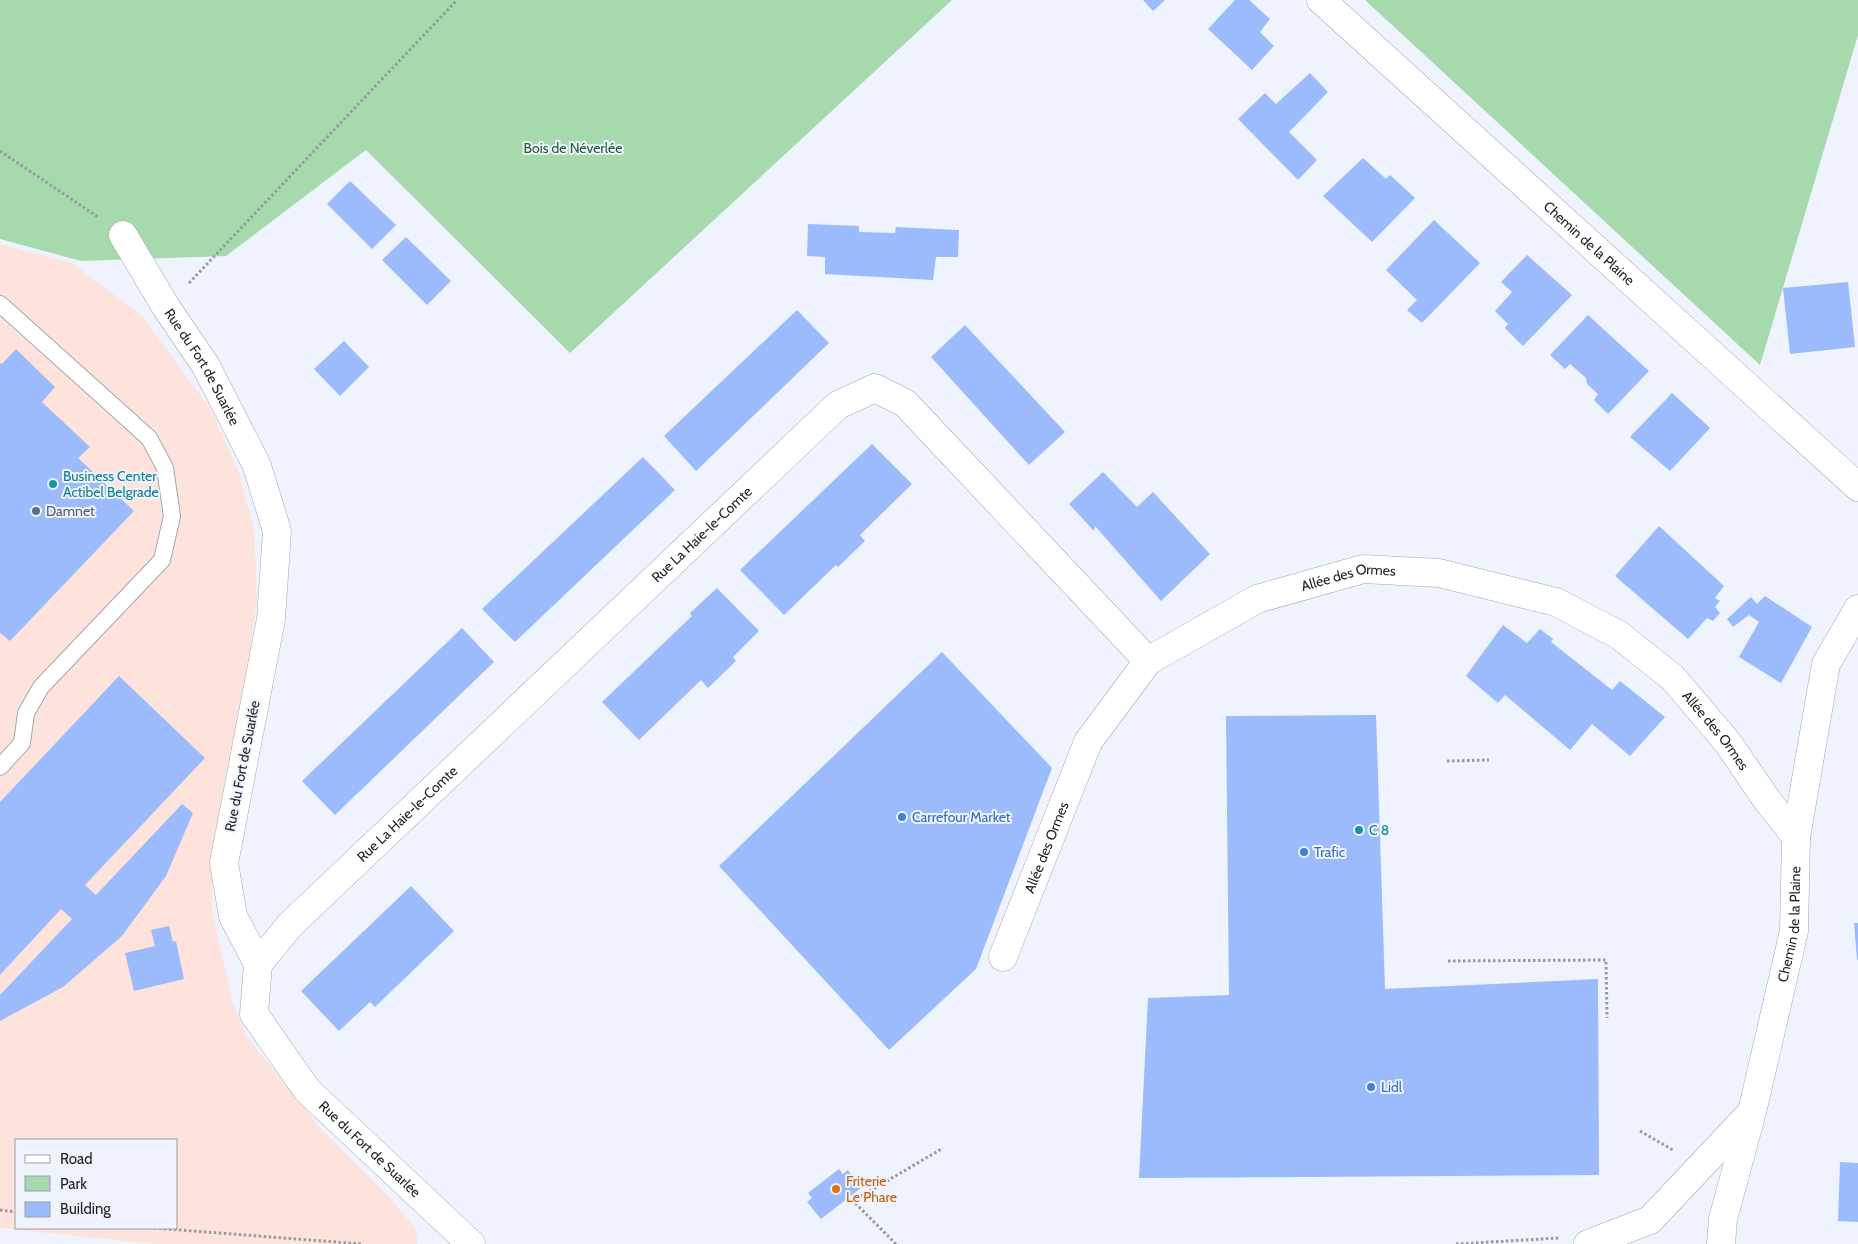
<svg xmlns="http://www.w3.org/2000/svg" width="1858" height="1244" viewBox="0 0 1858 1244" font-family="Cabin,sans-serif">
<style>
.industrial{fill:#fde3dc;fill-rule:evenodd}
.green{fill:#a6daac}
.building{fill:#9bbbfc}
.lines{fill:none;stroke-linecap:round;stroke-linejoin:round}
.lane-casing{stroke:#a2a7b0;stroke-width:18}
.street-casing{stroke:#a2a7b0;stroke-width:29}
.path{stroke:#9599a0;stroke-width:3;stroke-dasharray:2.5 2.5;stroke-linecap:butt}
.lane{stroke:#fff;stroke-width:16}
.street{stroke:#fff;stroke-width:28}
.culture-dot{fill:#0f9aa8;stroke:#eef3fd;stroke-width:2}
.service-dot{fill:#5c6f8a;stroke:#eef3fd;stroke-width:2}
.shop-dot{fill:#3f7fe0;stroke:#eef3fd;stroke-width:2}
.food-dot{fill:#e8710a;stroke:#eef3fd;stroke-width:2}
.labels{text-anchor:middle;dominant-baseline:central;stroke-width:4;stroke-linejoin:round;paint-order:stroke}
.park-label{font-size:14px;fill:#20612f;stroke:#eef3fd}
.street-label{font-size:14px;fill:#1e2024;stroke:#eef3fd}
.culture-label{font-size:14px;fill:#0d838f;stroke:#eef3fd;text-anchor:start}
.service-label{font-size:14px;fill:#4e5e75;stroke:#eef3fd;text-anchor:start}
.shop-label{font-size:14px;fill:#366cbe;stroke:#eef3fd;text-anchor:start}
.food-label{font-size:14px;fill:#c56008;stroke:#eef3fd;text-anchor:start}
</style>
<rect width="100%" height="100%" fill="#eef3fd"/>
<path class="industrial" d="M0,244L72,263L142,316L211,410L239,473L254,529L257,598L239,734L213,843L212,912L233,1004L248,1038L322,1130L390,1198L416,1229L417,1244H155L0,1228ZM16,1140H176V1228H16Z"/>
<path class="green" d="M0,0H952L570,353L366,150L226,256L81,261L0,239Z
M1365,0H1858V35L1760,365Z"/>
<path class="building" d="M1143,0H1165L1153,11Z
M1235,0H1249L1270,19L1260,32L1274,46L1252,70L1208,29Z
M1310,73L1328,92L1289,132L1317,160L1298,180L1238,119L1265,93L1276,104Z
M1363,158L1386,179L1390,175L1415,198L1372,242L1323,196Z
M350,181L396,225L372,249L327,204Z
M1434,220L1480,263L1422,323L1407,310L1417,300L1386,270Z
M808,224L859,226V232L895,233L896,227L959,230L958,257H936L933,280L825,274V257L807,256Z
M406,237L451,281L427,305L382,260Z
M1527,255L1572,295L1523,346L1505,328L1508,324L1495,311L1512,292L1501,282Z
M1848,282L1855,347L1790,354L1783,288Z
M797,310L829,343L696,471L664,436Z
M1588,315L1649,371L1608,414L1594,400L1598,394L1587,384L1586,378L1570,364L1565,369L1550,355Z
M965,325L1065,432L1029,465L931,357Z
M344,341L369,367L340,396L314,369Z
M16,349L55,387L42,402L90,447L78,458L134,511L10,641L0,633V363L2,364Z
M1672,393L1710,428L1670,471L1630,437Z
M872,444L912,484L860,535L865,541L838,567L836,565L784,615L740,570Z
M643,457L675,490L515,642L482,609Z
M1103,472L1137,507L1153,492L1210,554L1161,601L1095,526L1094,531L1069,504Z
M1659,526L1724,586L1715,598L1720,601L1715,607L1720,613L1713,621L1707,618L1688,639L1615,576Z
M717,588L759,631L733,657L736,661L708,688L701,680L639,740L602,702L692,616L690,613Z
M1765,596L1812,627L1781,683L1739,657L1759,622L1749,615L1733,627L1727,619L1751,597L1757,604Z
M1503,625L1527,643L1540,629L1553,639L1551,642L1612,690L1620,681L1665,717L1630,756L1592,724L1570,750L1505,695L1498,703L1466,676Z
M462,628L494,662L335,815L302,781Z
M942,652L1052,768L976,969L889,1050L719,866Z
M119,676L205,758L85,885L96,895L182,804L193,813L166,876L122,936L63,987L0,1021V995L72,919L61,909L0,975V802Z
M1376,715L1385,989L1598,979L1599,1175L1139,1178L1148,998L1229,995L1226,716Z
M411,886L454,931L375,1007L370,1002L339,1031L301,991Z
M1854,923H1858V960H1857Z
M169,926L173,942L176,941L184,979L134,991L125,953L155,946L151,930Z
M1840,1162L1858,1163V1222L1838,1221Z
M839,1169L843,1174L848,1170L861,1188L821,1219L807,1202L812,1198L808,1193Z"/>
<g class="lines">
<defs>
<path id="lane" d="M0,304L149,438L165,468L172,516L162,560L41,687L26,713L22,743L0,767"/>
<g id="street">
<path id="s1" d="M1321,0L1858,487"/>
<path id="s2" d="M123,235L166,307L206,366L257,466L277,531L271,619L224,863L233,916L258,964L254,1014L307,1090L471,1244"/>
<path id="s3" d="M1003,957L1088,742L1148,661L1257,599L1363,569L1439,573L1556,602L1619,635L1673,678L1728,743L1767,800L1796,837"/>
<path id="s4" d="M258,964L291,924L838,405L875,388L905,403L1148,661"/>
<path d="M1588,1244L1650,1220L1749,1115"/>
<path id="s5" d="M1721,1244L1723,1219L1752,1112L1794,931L1796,837L1826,664L1858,609"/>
</g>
</defs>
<use href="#lane" class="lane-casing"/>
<use href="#street" class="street-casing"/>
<path class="path" d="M0,151L98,217
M189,283L457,0
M1447,761L1489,760
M1448,961L1606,960L1607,1018
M1640,1131L1673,1150
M0,1210L16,1212
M154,1228L362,1244
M896,1244L853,1201L943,1148
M1456,1244L1559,1238"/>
<use href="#lane" class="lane"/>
<use href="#street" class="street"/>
</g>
<g class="culture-dot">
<circle cx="53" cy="484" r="5"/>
<circle cx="1359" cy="830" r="5"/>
</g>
<circle class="service-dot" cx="36" cy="511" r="5"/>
<g class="shop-dot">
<circle cx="902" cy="817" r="5"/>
<circle cx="1304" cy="852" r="5"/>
<circle cx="1371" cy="1087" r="5"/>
</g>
<circle class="food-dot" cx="836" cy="1189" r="5"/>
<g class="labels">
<g class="park-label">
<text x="573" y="148">Bois de Néverlée</text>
</g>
<g class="street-label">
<text stroke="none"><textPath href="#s1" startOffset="362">Chemin de la Plaine</textPath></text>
<text stroke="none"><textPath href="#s2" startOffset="154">Rue du Fort de Suarlée</textPath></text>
<text stroke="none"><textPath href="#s4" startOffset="618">Rue La Haie-le-Comte</textPath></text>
<text stroke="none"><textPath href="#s3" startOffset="552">Allée des Ormes</textPath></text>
<text stroke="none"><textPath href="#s3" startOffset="972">Allée des Ormes</textPath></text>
<text transform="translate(242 766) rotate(-79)">Rue du Fort de Suarlée</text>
<text stroke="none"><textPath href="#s4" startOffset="212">Rue La Haie-le-Comte</textPath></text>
<text stroke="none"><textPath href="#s3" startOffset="118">Allée des Ormes</textPath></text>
<text stroke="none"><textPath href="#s5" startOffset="328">Chemin de la Plaine</textPath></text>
<text stroke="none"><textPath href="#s2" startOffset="1009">Rue du Fort de Suarlée</textPath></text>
</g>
<g class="culture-label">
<text x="63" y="476">Business Center<tspan x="63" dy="16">Actibel Belgrade</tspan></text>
<text x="1369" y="830">C 8</text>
</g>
<g class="service-label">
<text x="46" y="511">Damnet</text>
</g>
<g class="shop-label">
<text x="912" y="817">Carrefour Market</text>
<text x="1314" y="852">Trafic</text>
<text x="1381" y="1087">Lidl</text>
</g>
<g class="food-label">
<text x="846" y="1181">Friterie<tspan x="846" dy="16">Le Phare</tspan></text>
</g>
</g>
<rect x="15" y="1139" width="162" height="90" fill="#eef3fd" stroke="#9b9fa6"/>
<rect x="25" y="1155" width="25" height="8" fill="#ffffff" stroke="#9b9fa6"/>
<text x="60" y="1164" font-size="15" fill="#1e2024">Road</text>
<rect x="25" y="1176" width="25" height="15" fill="#a6daac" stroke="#9b9fa6"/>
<text x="60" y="1189" font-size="15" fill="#1e2024">Park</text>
<rect x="25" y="1202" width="25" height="15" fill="#9bbbfc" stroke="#9b9fa6"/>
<text x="60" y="1214" font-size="15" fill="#1e2024">Building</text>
</svg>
